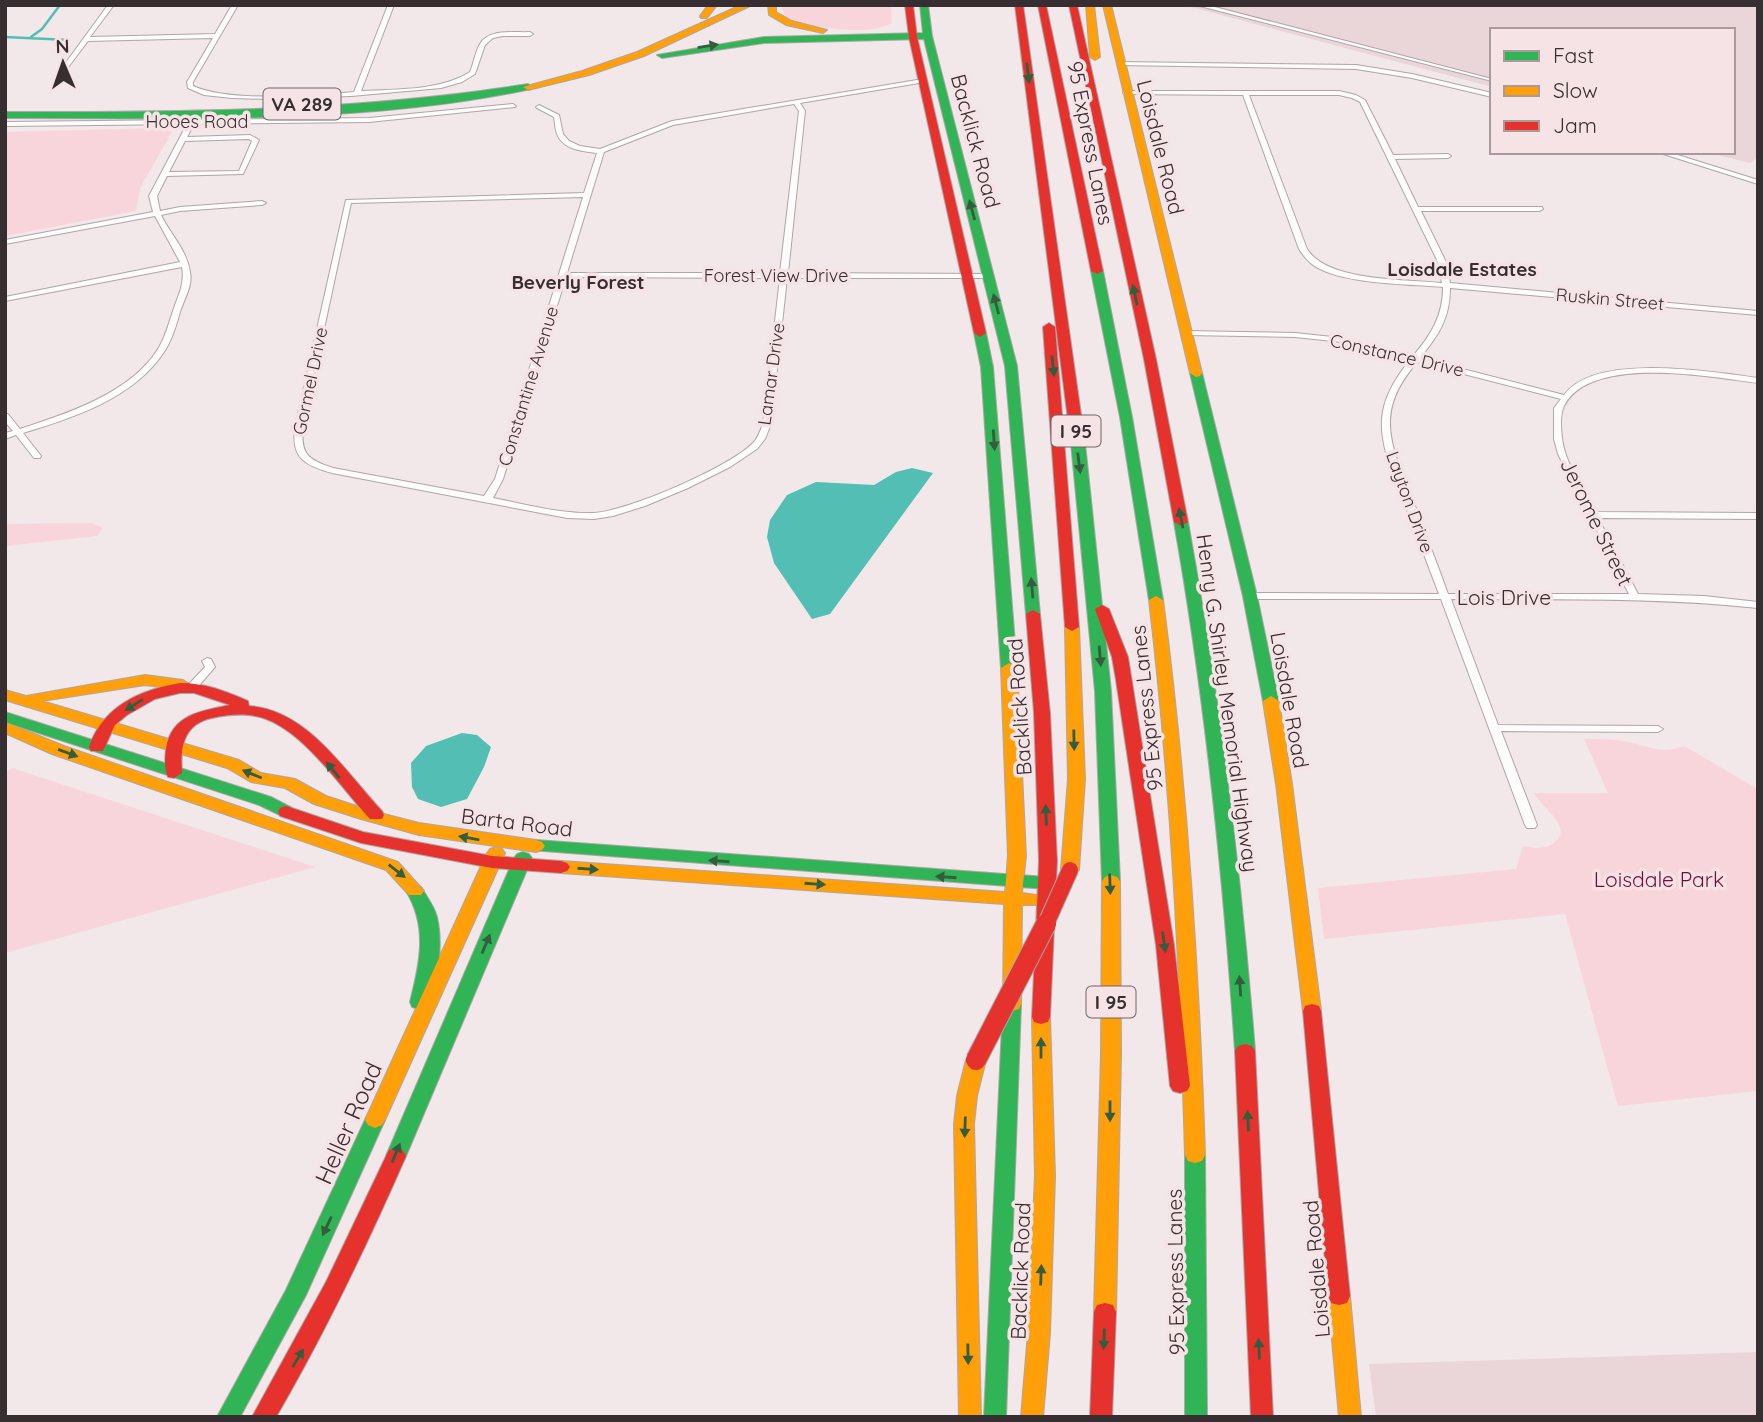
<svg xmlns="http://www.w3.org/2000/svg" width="1763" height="1422" viewBox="0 0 1763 1422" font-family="Quicksand,sans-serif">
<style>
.built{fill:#ead6d9}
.green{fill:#f8d5db}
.water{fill:#53bfb4}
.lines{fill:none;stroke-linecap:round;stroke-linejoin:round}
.stream{stroke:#53bfb4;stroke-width:2.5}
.street-casing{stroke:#aea6a8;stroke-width:2}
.fast-casing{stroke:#aea6a8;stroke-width:2}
.slow-casing{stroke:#aea6a8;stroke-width:2}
.jam-casing{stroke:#aea6a8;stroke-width:2}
.street{fill:#fdfbfc;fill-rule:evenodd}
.fast{fill:#30b455;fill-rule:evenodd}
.slow{fill:#ff9f0a;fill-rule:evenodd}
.jam{fill:#e5322d;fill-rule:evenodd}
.jam-bridge-far1-casing{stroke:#aea6a8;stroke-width:18;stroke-linecap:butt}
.jam-bridge-casing{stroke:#aea6a8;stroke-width:22;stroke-linecap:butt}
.jam-bridge-far1{stroke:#e5322d;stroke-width:16}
.jam-bridge{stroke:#e5322d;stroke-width:20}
.oneway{fill:#345d3d}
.labels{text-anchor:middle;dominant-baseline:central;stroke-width:7;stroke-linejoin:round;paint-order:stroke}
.far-street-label{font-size:18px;fill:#362e30;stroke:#f6e3e6}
.shield{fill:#f6e3e6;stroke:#706467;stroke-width:2}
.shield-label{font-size:19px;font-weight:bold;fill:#362e30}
.far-neighbourhood-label{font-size:19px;font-weight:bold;fill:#362e30;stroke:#f6e3e6}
.street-label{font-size:21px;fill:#362e30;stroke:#f6e3e6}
.park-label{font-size:21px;fill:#7d0737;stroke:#f6e3e6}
.near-street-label{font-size:24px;fill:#362e30;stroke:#f6e3e6}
</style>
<rect width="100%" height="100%" fill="#f2e7e9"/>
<path class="built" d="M1183,5H1758V157L1750,163L1706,152H1733V30H1492V87Z
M1758,1352V1417H1376L1369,1364Z"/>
<path class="green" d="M781,5H891L892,23C867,37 810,28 785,16Z
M162,128L172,132L140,188L136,211L5,236V132Z
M91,523L103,528L97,536L5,546V524Z
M1584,739C1597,739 1611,739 1623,741C1646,745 1661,755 1684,746L1758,789V1091L1618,1106L1565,914L1324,939L1318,888L1516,869L1523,846C1533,848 1547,850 1555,842C1574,826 1541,808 1534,793H1608Z
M12,768L315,867L5,953V773Z"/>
<path class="water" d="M912,468L933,473L830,614L812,619L774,563L767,537L770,520L787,495L816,482L874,485L896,472Z
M462,733L477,735L491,747L484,767L467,799L441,807L418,799L412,787L411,763L426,746Z"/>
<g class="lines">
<path class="stream" d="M5,37L69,40
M31,37L42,29L60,5"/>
<defs>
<path id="street" d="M108,5H114L90,37L215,34L232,5H238L193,82V86C231,103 311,95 354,92L388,5H394L361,91C397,89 439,91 470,72C474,63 475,52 480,44C489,28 515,33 530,32L533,34L530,36H503L493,38L485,45L475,74L462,82L441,88L351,96L268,99L232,98L204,95L188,88L187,82L213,38L88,41L63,74H59V72Z
M1196,5H1207L1492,79V81Z
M1119,62L1356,65L1412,74L1492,93V97L1412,78L1356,69L1117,65V63Z
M923,79L925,80V82L800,103L805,111L788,273L989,274L993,276L989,278H787L771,424L765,439L757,449L730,467L688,488L645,506L613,516L594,519L567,518L332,473C304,465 291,458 295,427L346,200L584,193L597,153C583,151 563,150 557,134C555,129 555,123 554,117L537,108L536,107L539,105L559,115L563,134L569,141L580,146L600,149L672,121ZM794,104L799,111L780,273H567L604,152L673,125ZM583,197L495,479L484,496L333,468C308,460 300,454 303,427L351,203ZM566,277L780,278L763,424C760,431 758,438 753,443C730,467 626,512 593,513C559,514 525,504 493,498L503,479Z
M1126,91H1339L1356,95L1365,100L1393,155L1448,154L1451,156L1448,158L1395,159L1418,207H1542L1543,209L1539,211H1421L1446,262L1450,283L1758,311V315L1450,288C1450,318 1439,335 1420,358L1564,395C1595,352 1712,372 1758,378V383C1711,377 1590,354 1564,406C1560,414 1561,430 1562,438C1565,464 1584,490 1596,512L1758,513V519L1598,518L1638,594L1704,596L1758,602V608C1656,597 1553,600 1451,599L1498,725L1658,726L1663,729L1658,732L1501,731L1537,825L1535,828H1527L1525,825L1441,599H1250L1245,596L1250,593L1439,594C1427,563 1416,532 1404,502C1394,476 1380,447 1382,418C1384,396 1396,377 1410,360L1342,342L1295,337L1185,335L1181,333L1185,331L1295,333L1342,338L1413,356C1431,335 1443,316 1443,287C1409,284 1346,284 1318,268C1310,264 1304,257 1299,249L1243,95L1124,94L1123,93ZM1249,95H1339L1352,98L1360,102L1438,262L1442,283C1405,279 1328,282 1307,249ZM1417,362L1561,399L1554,408V439L1558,454L1629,594H1448C1437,563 1425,533 1414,503C1404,477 1389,448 1390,420C1391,397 1403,379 1417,362Z
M513,104L516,106L515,107L369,122L194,124L187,137L250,135L259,140L243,174L167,176L157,196L160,211L180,207L262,201L266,203L262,205L180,211L161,215C170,234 187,250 190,272C193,286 184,299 180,312C176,326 172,340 164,352C134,398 73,418 23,433L41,456L40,458H34L16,435L5,439V433L13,431L5,422V414H8L20,429C66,414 131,393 158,349C166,336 169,322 174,308C179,294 185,282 182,267L5,301V297L180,262L155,216L5,244V240L153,212L149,196L187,124L5,126V122L369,118ZM249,139L252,141L239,171L169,172L185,141Z
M1657,152H1668L1758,180V184Z
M207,658L211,659L215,667L196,689H188L187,687L188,685L205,667L202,661Z"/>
<path id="fast" d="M920,5H928L932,36L1017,366L1040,614L1033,618L1026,614L1005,366L924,39L764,43L662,58L657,55L764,37L923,33Z
M528,84L533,87L531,89C365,125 175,118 5,118V112C181,112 354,112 528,84Z
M1097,268L1103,271L1132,417L1163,600L1156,604L1149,600L1120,417L1091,271Z
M980,329L986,333L993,367L1017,668L1009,673L1001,668L981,367L974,333Z
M1196,369L1202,373L1257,596L1279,701L1271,706L1263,701L1243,596L1190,373Z
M1078,439L1085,443L1111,691L1120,881L1117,885H1105L1102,881L1095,691L1071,443Z
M1181,518L1188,522C1220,697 1241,873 1255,1051L1252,1056L1245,1058L1238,1056L1235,1051C1223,873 1205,697 1174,522Z
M5,712L271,797L292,808L294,812L286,818L259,805L5,722Z
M536,840L1047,877L1053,879L1056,883L1053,887L1047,889L530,850L527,846L530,842Z
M523,852L529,854L532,858L406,1156L403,1162L396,1164L389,1162L386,1156L514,858L517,854Z
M415,885L421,887C427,897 434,906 437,917C443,943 439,983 426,1007L419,1009L412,1007L410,1002C420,963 428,927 406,891L409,887Z
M1012,997L1019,999L1021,1004L1006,1417H984L1003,1004L1005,999Z
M375,1112L382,1115L385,1120L306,1295L240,1417H217L286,1290L365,1120L368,1115Z
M1195,1147L1202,1149L1205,1155L1207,1417H1185V1155L1188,1149Z"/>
<path id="slow" d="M708,5H717L707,18H701L700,16Z
M741,5H752L644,56L589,75L528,90L523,87L582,71L637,52Z
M768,5H776V12L792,21L827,30L823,33L786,25L769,15Z
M1086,5H1094L1100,57L1095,60L1090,57Z
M1103,5H1111L1202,373L1200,376L1196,377L1190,373Z
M1156,596L1163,600C1187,784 1199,969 1205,1155L1202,1161L1195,1163L1188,1161L1185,1155C1180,969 1171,785 1149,600Z
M1072,623L1079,627L1085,779L1079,870L1076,874H1064L1061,870L1068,779L1065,627Z
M1009,663L1017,668L1026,856L1022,893L1051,897L1054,901L1051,905H1022L1021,1004L1019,1009L1012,1011L1005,1009L1003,1004L1004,904L561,873L555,871L552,867L555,863L561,861L1005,892L1008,856L1001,668Z
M145,675L183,680L191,685L183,690L145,685L42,701L239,760L261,773L295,779L326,796L372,811L419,823L536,840L542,842L545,846L542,850L536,852L419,835L361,819L314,804L285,788L251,782L227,768L5,700V690L26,696Z
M1271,696L1279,701L1292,784L1321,1011L1319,1016L1312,1018L1305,1016L1303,1011L1276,784L1263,701Z
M5,722L64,746L398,862L424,891L421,895H409L386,870L52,754L5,733Z
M496,847L502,849L505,853L385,1120L382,1125L375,1128L368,1125L365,1120L487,853L490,849Z
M1111,875L1117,877L1120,881L1121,1054L1116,1312L1113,1319L1105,1321L1097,1319L1094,1312L1101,1054L1102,881L1105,877Z
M1041,1010L1048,1012L1050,1017L1055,1176L1050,1333L1043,1417H1021L1028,1333L1035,1176L1032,1017L1034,1012Z
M976,1053L983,1055L986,1060L977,1096L974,1124L981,1417H959L954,1124L957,1096L966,1060L969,1055Z
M1339,1287L1347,1289L1350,1296L1361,1417H1339L1328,1296L1331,1289Z"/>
<path id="jam" d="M905,5H913L917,37L986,333L980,337L974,333L909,37Z
M1015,5H1023L1085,443L1078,447L1071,443Z
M1038,5H1046L1103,271L1097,274L1091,271Z
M1069,5H1077L1156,359L1188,522L1181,526L1174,522L1144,359Z
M1049,323L1055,327L1079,627L1072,631L1065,627L1043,327Z
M1102,605L1109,609L1128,657L1174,945L1190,1086L1187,1091L1180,1093L1173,1091L1170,1086L1156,945L1116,680L1112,657L1095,609Z
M1033,610L1040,614L1050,713L1057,861L1050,1017L1048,1022L1041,1024L1034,1022L1032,1017L1039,861L1034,713L1026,614Z
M180,683C205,683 225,691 248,701L249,706C308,710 345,772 382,811L384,815L382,819H370C340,787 300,724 255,716C240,713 226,715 212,718C183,724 180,748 182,773L174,778L168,777C164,769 165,758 166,749C171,714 202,711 230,705L194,693H180L155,699L127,715L115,725L103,751H91L89,747C103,706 140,690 180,683Z
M286,806L363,832L492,856L561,861L567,863L570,867L567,871L561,873L492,868L361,843L280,816L278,812L280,808Z
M1312,1004L1319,1006L1321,1011L1350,1296L1347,1303L1339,1305L1331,1303L1328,1296L1303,1011L1305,1006Z
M1245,1044L1252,1046L1255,1051L1273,1417H1251L1235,1051L1238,1046Z
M396,1148L403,1150L406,1156C367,1245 325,1333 276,1417H252L326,1282L389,1150Z
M1105,1303L1113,1305L1116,1312L1112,1417H1090L1094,1312L1097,1305Z"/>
</defs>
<use href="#street" class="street-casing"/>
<use href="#fast" class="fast-casing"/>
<use href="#slow" class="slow-casing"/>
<use href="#jam" class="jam-casing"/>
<use href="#street" class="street"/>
<use href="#fast" class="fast"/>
<use href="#slow" class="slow"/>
<use href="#jam" class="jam"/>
<defs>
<path id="jam-bridge-far1" d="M1045,926L1070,870"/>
<path id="jam-bridge" d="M976,1060L1046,924"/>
</defs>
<use href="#jam-bridge-far1" class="jam-bridge-far1-casing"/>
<use href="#jam-bridge" class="jam-bridge-casing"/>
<use href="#jam-bridge-far1" class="jam-bridge-far1"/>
<use href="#jam-bridge" class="jam-bridge"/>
</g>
<defs><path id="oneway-solid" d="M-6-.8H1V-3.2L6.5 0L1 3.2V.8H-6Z" transform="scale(1.75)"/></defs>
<g class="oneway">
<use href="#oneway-solid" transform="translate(708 46) rotate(-9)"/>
<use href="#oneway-solid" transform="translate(1028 73) rotate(83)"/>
<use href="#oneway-solid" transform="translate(972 210) rotate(-105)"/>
<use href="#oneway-solid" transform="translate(1135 295) rotate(-102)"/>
<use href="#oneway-solid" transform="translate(996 304) rotate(-105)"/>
<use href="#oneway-solid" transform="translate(1053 366) rotate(84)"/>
<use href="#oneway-solid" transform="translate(994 440) rotate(86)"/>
<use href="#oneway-solid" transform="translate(1079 463) rotate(83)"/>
<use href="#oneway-solid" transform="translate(1181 518) rotate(-101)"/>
<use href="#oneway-solid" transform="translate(1032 588) rotate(-95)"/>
<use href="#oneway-solid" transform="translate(1100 656) rotate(85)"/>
<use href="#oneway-solid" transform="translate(134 705) rotate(148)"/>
<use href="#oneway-solid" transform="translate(1074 740) rotate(89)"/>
<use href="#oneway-solid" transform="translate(68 753) rotate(20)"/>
<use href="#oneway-solid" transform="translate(333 770) rotate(-129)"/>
<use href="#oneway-solid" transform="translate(252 774) rotate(-158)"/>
<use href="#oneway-solid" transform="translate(1046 815) rotate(-92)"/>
<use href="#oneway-solid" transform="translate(469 838) rotate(-170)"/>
<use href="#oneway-solid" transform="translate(719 861) rotate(-176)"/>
<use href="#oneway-solid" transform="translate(588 869) rotate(4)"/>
<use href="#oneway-solid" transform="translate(397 871) rotate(38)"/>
<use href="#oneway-solid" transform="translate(946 877) rotate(-176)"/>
<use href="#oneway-solid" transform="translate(815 884) rotate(4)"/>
<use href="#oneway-solid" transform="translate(1110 884) rotate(88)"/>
<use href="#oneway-solid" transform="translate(1164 942) rotate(82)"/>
<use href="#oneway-solid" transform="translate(486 944) rotate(-67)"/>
<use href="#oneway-solid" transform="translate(1240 986) rotate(-94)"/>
<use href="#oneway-solid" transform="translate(1041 1048) rotate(-90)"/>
<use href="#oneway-solid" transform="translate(1110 1111) rotate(90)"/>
<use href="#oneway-solid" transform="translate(1248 1121) rotate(-93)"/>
<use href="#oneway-solid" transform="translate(965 1127) rotate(92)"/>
<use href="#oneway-solid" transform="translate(396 1153) rotate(-67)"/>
<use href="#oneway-solid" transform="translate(327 1226) rotate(115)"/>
<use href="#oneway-solid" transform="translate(1041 1275) rotate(-88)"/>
<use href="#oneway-solid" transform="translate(1104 1339) rotate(92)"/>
<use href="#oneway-solid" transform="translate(1259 1349) rotate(-92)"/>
<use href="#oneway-solid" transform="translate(968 1354) rotate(89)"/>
<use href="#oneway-solid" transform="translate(298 1358) rotate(-59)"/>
</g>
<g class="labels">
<g class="far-street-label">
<text x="197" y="121">Hooes Road</text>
<text x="776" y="275">Forest View Drive</text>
<text transform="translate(1610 299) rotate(5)">Ruskin Street</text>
<text transform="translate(1397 355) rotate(13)">Constance Drive</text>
<text transform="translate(771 374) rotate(-82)">Lamar Drive</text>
<text transform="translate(310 381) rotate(-78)">Gormel Drive</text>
<text transform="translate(528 386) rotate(-73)">Constantine Avenue</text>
<text transform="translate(1410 502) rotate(70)">Layton Drive</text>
</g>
<g class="shield">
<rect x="263.5" y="88.5" width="77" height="31" rx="5"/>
<rect x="1051.5" y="415.5" width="49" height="31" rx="5"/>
<rect x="1086.5" y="986.5" width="49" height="31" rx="5"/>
</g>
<g class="shield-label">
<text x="302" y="104">VA 289</text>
<text x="1076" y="431">I 95</text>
<text x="1111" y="1002">I 95</text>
</g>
<g class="far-neighbourhood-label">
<text x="1462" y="269">Loisdale Estates</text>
<text x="578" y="282">Beverly Forest</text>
</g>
<g class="street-label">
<text transform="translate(976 141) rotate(75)">Backlick Road</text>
<text transform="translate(1091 143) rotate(79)">95 Express Lanes</text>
<text transform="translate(1161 147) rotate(76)">Loisdale Road</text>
<text transform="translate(1597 522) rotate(64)">Jerome Street</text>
<text x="1504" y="597">Lois Drive</text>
<text transform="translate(1290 700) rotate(80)">Loisdale Road</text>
<text transform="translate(1228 703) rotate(82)">Henry G. Shirley Memorial Highway</text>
<text transform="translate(1019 707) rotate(-94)">Backlick Road</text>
<text transform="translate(1146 708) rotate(-96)">95 Express Lanes</text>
<text transform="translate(517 822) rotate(7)">Barta Road</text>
<text transform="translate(1316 1269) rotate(-95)">Loisdale Road</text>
<text transform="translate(1020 1271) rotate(-88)">Backlick Road</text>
<text transform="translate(1175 1272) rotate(-91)">95 Express Lanes</text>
</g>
<g class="park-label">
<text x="1659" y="879">Loisdale Park</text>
</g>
<g class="near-street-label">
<text transform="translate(348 1123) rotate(-66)">Heller Road</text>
</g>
</g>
<rect width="1763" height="1422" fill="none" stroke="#362e30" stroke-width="14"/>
<rect x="1490" y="28" width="245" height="126" fill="#f6e3e6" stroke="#a99b9d" stroke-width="2"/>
<rect x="1504" y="51" width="35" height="10" fill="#30b455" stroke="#a99b9d" stroke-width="2"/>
<text x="1553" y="63" font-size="21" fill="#362e30">Fast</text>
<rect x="1504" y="86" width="35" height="10" fill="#ff9f0a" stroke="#a99b9d" stroke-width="2"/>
<text x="1553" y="98" font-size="21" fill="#362e30">Slow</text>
<rect x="1504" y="121" width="35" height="10" fill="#e5322d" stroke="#a99b9d" stroke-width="2"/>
<text x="1553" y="133" font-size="21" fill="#362e30">Jam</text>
<g transform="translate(63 63) rotate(358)" stroke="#f6e3e6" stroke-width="5" paint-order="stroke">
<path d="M0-5L12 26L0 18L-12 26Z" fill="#362e30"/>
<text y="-10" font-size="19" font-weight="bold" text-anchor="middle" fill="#362e30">N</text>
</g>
</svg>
